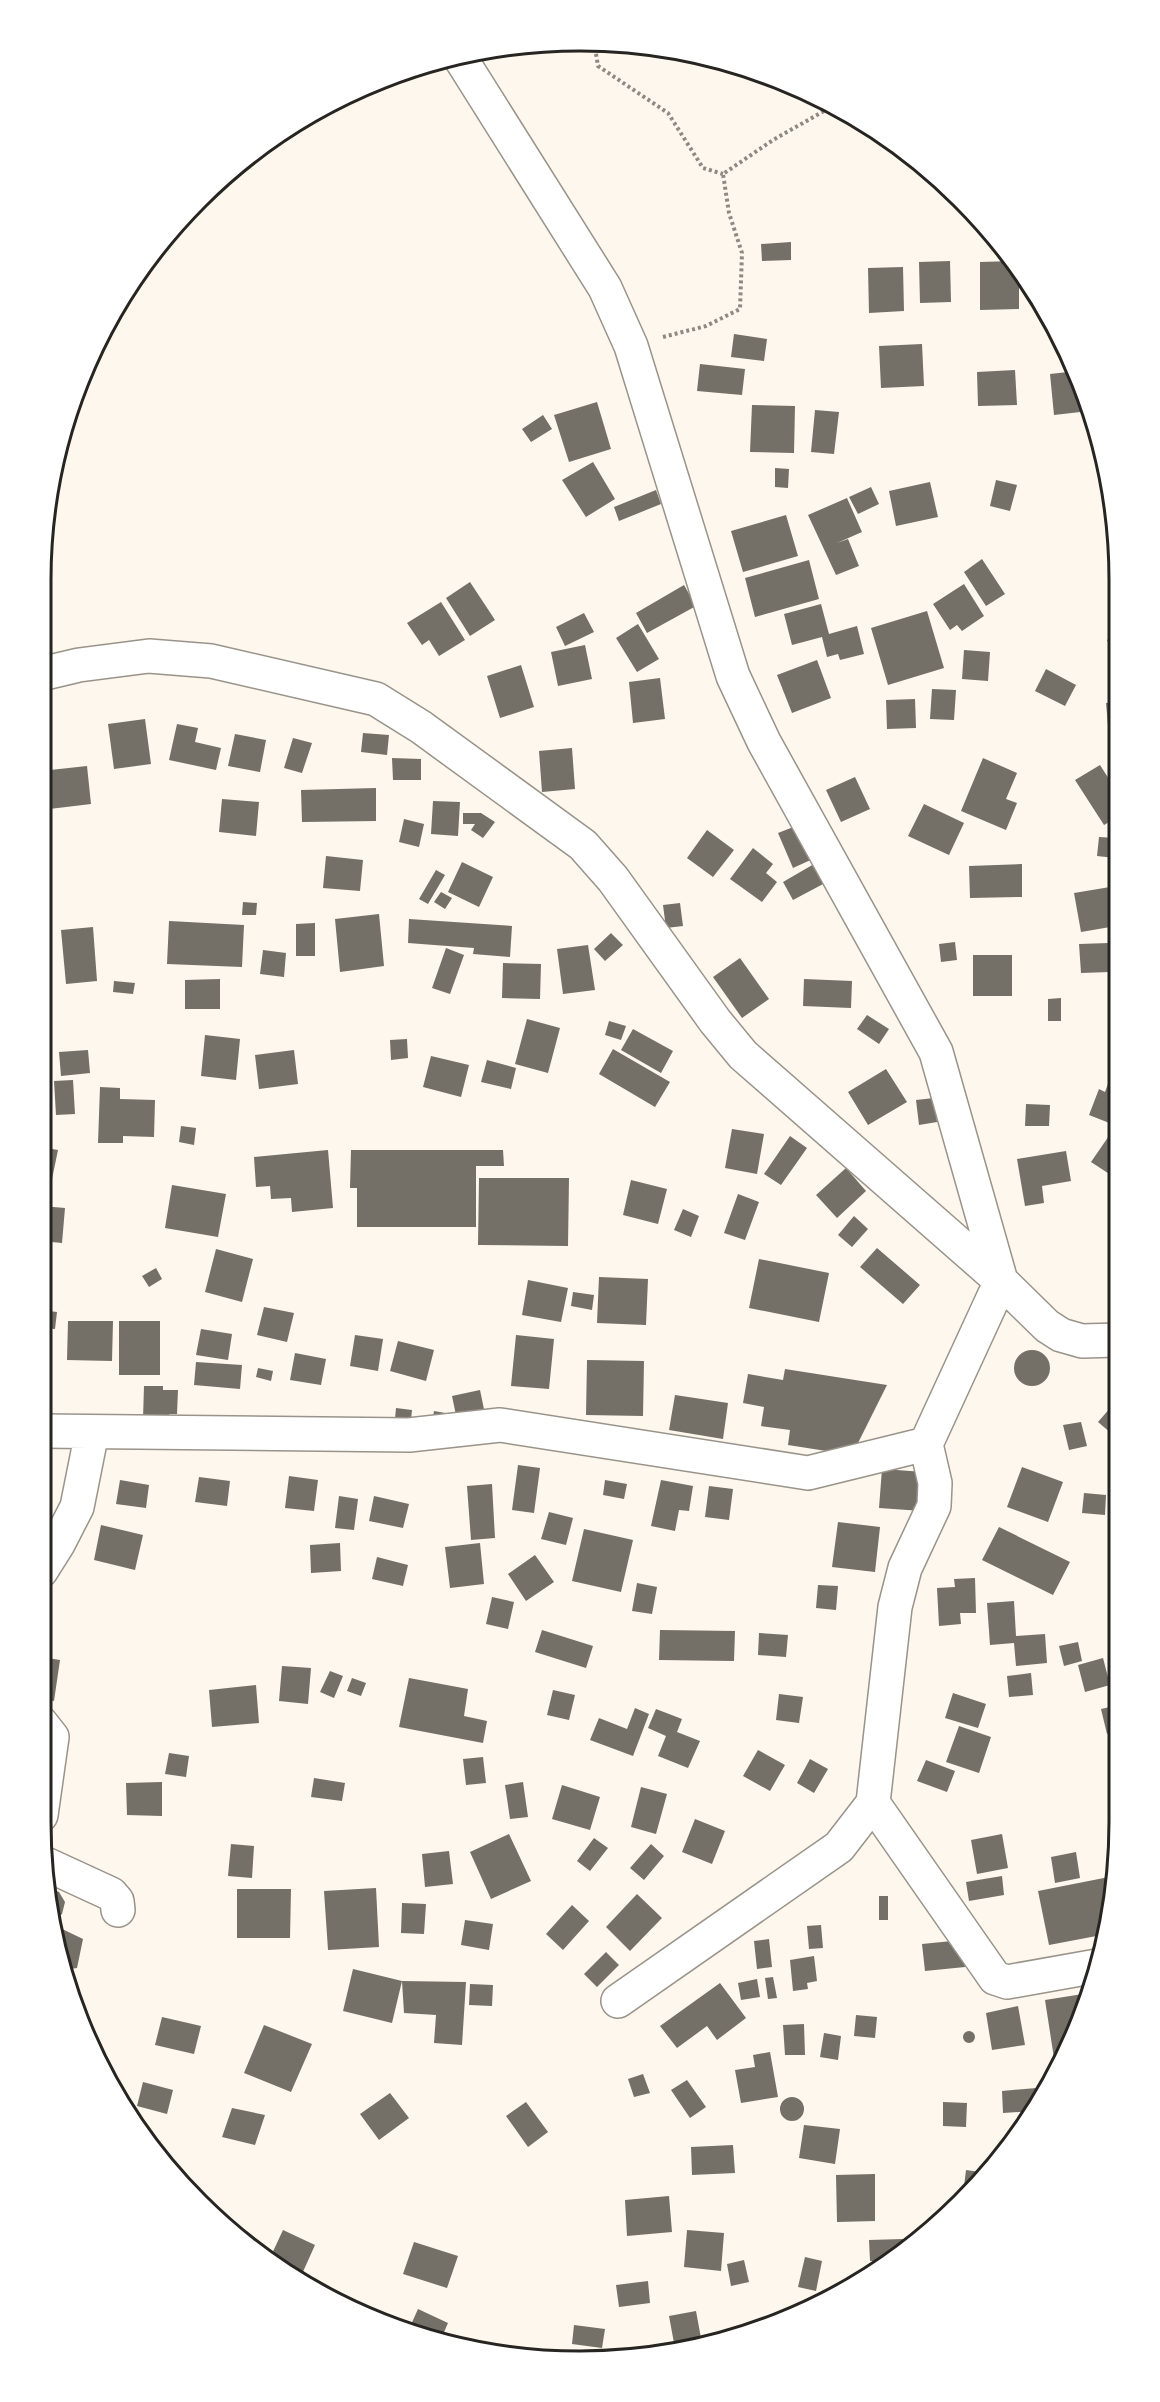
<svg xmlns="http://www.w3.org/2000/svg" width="1160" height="2402" viewBox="0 0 1160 2402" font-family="'Crimson Pro',serif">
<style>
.building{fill:#746f67}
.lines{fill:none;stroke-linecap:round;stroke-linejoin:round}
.minor-casing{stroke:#99938a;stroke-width:36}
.path{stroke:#8e8a83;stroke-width:4;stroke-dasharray:3 3;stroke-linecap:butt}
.minor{stroke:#fff;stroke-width:33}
.rim{fill:none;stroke:#272521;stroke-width:3}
</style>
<rect width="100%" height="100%" fill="#fdf7ed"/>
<path class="building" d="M791,242V260L762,261L761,244Z
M950,261L951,302L920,303L919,262Z
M1014,261L1019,271V309L980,310V262Z
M903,267L904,311L869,313L868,268Z
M734,334L767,339L764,361L731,357Z
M922,344L924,386L881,388L879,346Z
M700,364L745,369L742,395L697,391Z
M1015,370L1017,405L978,406L977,372Z
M1077,371L1089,411L1054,415L1050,374Z
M597,402L611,449L569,462L554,415Z
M752,405L795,406L794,453L750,452Z
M815,410L839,412L834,454L811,452Z
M543,415L552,429L531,442L522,429Z
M593,462L615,499L586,517L562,480Z
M775,468L789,469L788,488L775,487Z
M996,480L1017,485L1010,511L990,506Z
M930,482L938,517L896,526L889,491Z
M871,487L879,504L858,514L849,497Z
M656,490L661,504L619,521L614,507Z
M847,498L862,532L837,543L848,539L859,566L836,575L808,515Z
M786,515L798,556L743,572L731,531Z
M982,559L1005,594L986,606L964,572Z
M809,560L819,599L755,617L745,578Z
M470,582L495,620L470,636L446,598Z
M964,584L984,616L962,631L957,625L950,630L933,604Z
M684,585L696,606L647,633L636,613Z
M441,602L465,640L439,656L429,640L422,645L407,623Z
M821,604L829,634L857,626L864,654L840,660L838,654L827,657L822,637L792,645L784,614Z
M927,611L944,668L888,685L871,628Z
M584,613L594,632L565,646L556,627Z
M1115,623V645L1107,641Z
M638,624L659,659L637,672L616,638Z
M585,645L592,679L558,686L551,652Z
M964,650L990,652L988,681L962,679Z
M817,660L831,698L792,713L777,675Z
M521,665L534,707L500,718L487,676Z
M1046,669L1076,685L1065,706L1035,691Z
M660,678L665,719L633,723L629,682Z
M932,689L956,690L954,720L930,719Z
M915,699L916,728L887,729L886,700Z
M1116,702V748H1110L1106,703Z
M145,719L151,764L114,769L108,724Z
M177,724L198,728L195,742L221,748L216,770L169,760Z
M363,733L389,735L387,755L361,752Z
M235,734L266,740L260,772L228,766Z
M293,738L312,743L302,773L284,768Z
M572,748L575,789L542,792L539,751Z
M392,758L421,759V780H393Z
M983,758L1017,773L1006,799L1017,803L1006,830L961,811Z
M1100,765L1116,790V818L1104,825L1075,780Z
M87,766L91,804L41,810V771Z
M855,777L870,809L841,822L826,790Z
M376,788V821L302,822L301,790Z
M222,799L259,802L256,836L219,832Z
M433,801L460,802L458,836L431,834Z
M924,804L964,823L949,855L908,836Z
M463,813H481L495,822L483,838L471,830L475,824H463Z
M404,819L424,824L419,847L399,842Z
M801,824L815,858L793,868L778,833Z
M707,830L734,850L713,877L687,858Z
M1099,837L1116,838L1115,858L1097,856Z
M753,848L773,864L766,873L777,882L762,902L730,879Z
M326,856L363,860L360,891L323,888Z
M462,862L493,877L479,907L448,892Z
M814,864L825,883L793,900L783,882Z
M1022,864V897L970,898L969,866Z
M436,870L445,875L428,904L419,899Z
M1116,886V926L1081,932L1074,893Z
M441,892L452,898L445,909L434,902Z
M243,902L257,903L256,915H242Z
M680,903L683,926L666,928L663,905Z
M379,914L384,966L340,972L335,919Z
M409,919L512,926L510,957L473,954L474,948L408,943Z
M169,921L244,925L242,967L167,964Z
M315,923V956H296V924Z
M93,927L97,981L66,984L61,930Z
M611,933L623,945L605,961L594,949Z
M955,942L957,960L941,962L939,944Z
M1109,943L1110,972L1081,973L1079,944Z
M588,945L595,990L563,994L557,949Z
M446,948L464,955L450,994L432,988Z
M263,950L286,953L284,977L260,974Z
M973,955H1012V996H973Z
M740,958L769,999L742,1018L713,977Z
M503,963L541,964L540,999L502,998Z
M46,979L52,1017L41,1019V980Z
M220,979V1009H185V980Z
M804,979L852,981L851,1008L803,1006Z
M114,981L135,983L133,994L113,992Z
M1061,998V1021H1048V999Z
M867,1015L889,1029L879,1044L857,1029Z
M527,1019L560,1028L548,1073L515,1064Z
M609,1021L626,1026L621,1040L605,1035Z
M633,1029L673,1051L661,1073L621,1050Z
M205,1035L240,1039L236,1080L201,1076Z
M407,1039L408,1058L391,1060L390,1040Z
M613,1049L670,1082L655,1107L599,1074Z
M88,1050L90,1073L61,1076L59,1052Z
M294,1050L298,1084L259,1089L255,1055Z
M431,1056L469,1065L461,1097L423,1087Z
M487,1060L516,1068L511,1089L481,1082Z
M1114,1067L1117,1068V1126L1089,1115L1099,1089L1105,1092Z
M886,1069L907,1102L868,1125L848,1092Z
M73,1080L75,1114L56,1115L54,1081Z
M100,1087L120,1088V1099L155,1100L154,1137L123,1136V1143H98Z
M934,1098L937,1122L919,1125L916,1100Z
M1026,1104L1050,1105L1049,1126H1025Z
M181,1126L196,1128L194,1145L179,1142Z
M732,1129L764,1134L757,1174L725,1168Z
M1113,1130L1117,1132V1179L1091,1162Z
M790,1136L807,1148L781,1185L764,1174Z
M41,1147L58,1150L51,1184L41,1183Z
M328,1150L333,1208L292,1212L291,1198L271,1199L270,1186L256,1187L254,1157Z
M351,1150H503L504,1166H476V1227H357V1188H350Z
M1066,1151L1071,1181L1042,1186L1044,1203L1025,1206L1017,1159Z
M846,1168L866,1191L837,1218L816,1195Z
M479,1178H569L568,1246L478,1245Z
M631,1180L667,1189L658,1224L623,1215Z
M172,1185L226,1194L218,1237L165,1228Z
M738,1194L759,1202L745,1240L724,1233Z
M42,1206L65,1208L62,1243L41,1241Z
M683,1209L699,1216L691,1237L674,1230Z
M854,1216L868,1229L852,1247L838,1235Z
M877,1248L920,1285L903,1304L860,1267Z
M216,1249L253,1259L242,1302L205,1292Z
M759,1259L829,1273L819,1322L749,1308Z
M156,1268L162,1279L149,1287L142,1276Z
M599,1277L648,1279L646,1325L597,1323Z
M41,1278H50L49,1299L41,1298Z
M528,1280L568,1288L561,1322L522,1315Z
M573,1292L594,1295L592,1310L571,1306Z
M264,1307L294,1313L287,1342L257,1335Z
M41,1310L57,1312L55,1329L41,1328Z
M68,1321H113L112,1361L67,1360Z
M119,1321H160V1375H119Z
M201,1329L232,1334L228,1360L196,1355Z
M355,1335L383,1339L378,1371L350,1366Z
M516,1335L554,1339L549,1389L511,1386Z
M41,1336H51V1358H41Z
M398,1341L434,1350L426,1381L390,1371Z
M1014 1368a18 18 0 1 1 36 0a18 18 0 1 1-36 0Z
M295,1353L326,1359L321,1385L290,1380Z
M587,1360L644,1361L643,1416L586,1415Z
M196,1362L242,1365L240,1389L194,1385Z
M258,1368L273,1371L271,1381L256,1377Z
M785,1369L887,1385L852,1455L788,1445L790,1430L761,1426L764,1407L743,1403L748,1374L783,1380Z
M144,1386H163V1390H178L177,1414H169V1419H143Z
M480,1390L485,1414L457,1420L452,1396Z
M675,1395L728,1403L723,1439L669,1430Z
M1118,1399V1439L1098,1422Z
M396,1408L412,1410L411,1420L395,1419Z
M434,1411L451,1414L432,1424Z
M1081,1422L1087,1446L1069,1450L1063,1425Z
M518,1465L540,1468L534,1513L512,1510Z
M1022,1467L1063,1482L1048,1522L1007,1507Z
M882,1469L924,1472L922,1511L879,1508Z
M289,1476L318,1480L314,1511L285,1508Z
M199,1477L230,1481L227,1506L195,1502Z
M120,1480L149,1485L146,1508L116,1504Z
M605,1480L627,1484L624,1499L603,1495Z
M661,1480L693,1486L689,1511L679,1510L675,1531L651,1526Z
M492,1484L495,1538L471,1540L467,1486Z
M709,1486L733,1489L729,1520L705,1517Z
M1084,1493L1106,1495L1105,1515L1082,1513Z
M339,1496L358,1499L354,1530L335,1528Z
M374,1496L409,1504L403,1528L369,1521Z
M549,1512L573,1518L566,1545L541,1539Z
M838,1522L880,1527L875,1572L832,1567Z
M101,1525L143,1535L135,1570L94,1560Z
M999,1527L1070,1562L1053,1595L982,1560Z
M584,1529L633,1540L621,1592L572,1581Z
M340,1543L341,1571L311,1573L310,1545Z
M480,1543L484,1584L450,1588L445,1547Z
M535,1555L554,1582L526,1601L508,1574Z
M377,1557L408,1565L403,1586L372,1579Z
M975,1578L976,1613H960L961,1624L939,1626L937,1588L955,1587L954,1579Z
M637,1583L657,1587L652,1614L632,1611Z
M818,1585L838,1586L836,1610L816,1608Z
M492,1597L514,1602L508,1629L486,1624Z
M1014,1601L1016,1636L1045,1634L1047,1663L1016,1666L1014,1643L990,1645L987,1603Z
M542,1630L593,1646L586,1668L535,1652Z
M660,1630L735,1631L734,1661L659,1660Z
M759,1633L788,1635L786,1657L758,1655Z
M1078,1642L1082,1661L1064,1666L1059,1646Z
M1119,1651V1668L1118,1669L1114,1653Z
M41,1657L60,1660L54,1701L41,1699Z
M1103,1658L1110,1685L1085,1692L1078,1665Z
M282,1666L311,1668L308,1704L279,1701Z
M330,1671L343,1676L334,1698L320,1692Z
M1031,1673L1033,1695L1009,1697L1007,1676Z
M352,1678L366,1683L361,1696L347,1691Z
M409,1678L468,1689L464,1716L487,1721L483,1743L399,1727Z
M256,1685L259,1723L212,1727L209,1690Z
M553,1690L575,1695L569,1720L547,1715Z
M953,1693L986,1704L978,1728L945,1718Z
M779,1694L803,1697L799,1723L776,1720Z
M1119,1705V1731L1107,1734L1101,1709Z
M635,1708L649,1714L633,1756L590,1740L599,1718L627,1729Z
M656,1709L682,1719L677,1732L700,1741L688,1768L658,1756L666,1736L648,1728Z
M959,1726L991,1737L979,1773L946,1762Z
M758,1750L785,1765L770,1791L743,1776Z
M169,1753L189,1756L186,1777L165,1774Z
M483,1757L486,1783L466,1785L463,1759Z
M810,1759L828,1769L814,1793L797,1783Z
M926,1760L955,1771L947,1792L917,1781Z
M314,1778L345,1783L342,1801L311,1797Z
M162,1782V1816L127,1815L126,1783Z
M523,1782L528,1817L510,1819L505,1785Z
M562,1785L600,1797L590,1830L552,1819Z
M641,1787L667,1794L656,1834L631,1827Z
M1119,1804V1821H1118L1116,1805Z
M695,1819L725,1831L712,1864L682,1852Z
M509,1834L531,1881L491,1899L470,1852Z
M1002,1834L1008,1868L977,1874L971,1840Z
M594,1838L608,1848L590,1871L577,1861Z
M231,1844L254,1846L252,1878L228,1876Z
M651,1844L664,1856L644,1880L630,1868Z
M449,1851L453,1884L425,1887L422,1854Z
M1076,1852L1080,1878L1055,1883L1051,1857Z
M1002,1876L1004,1895L969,1901L966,1882Z
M1114,1876L1107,1934L1049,1945L1038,1891Z
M376,1888L379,1947L328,1950L324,1891Z
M52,1889L59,1892L65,1902L62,1914L56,1919Z
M237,1889H291L290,1938H237Z
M637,1894L662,1918L630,1951L606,1927Z
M879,1896H888V1920H879Z
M402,1903L426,1904L424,1934L401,1933Z
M572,1905L589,1921L563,1950L546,1934Z
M465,1920L493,1924L489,1950L461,1945Z
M821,1925L823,1948L809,1949L807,1926Z
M58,1927L83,1939L77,1968L65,1970Z
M769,1939L772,1967L757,1969L754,1941Z
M962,1940L965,1967L925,1971L922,1944Z
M606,1952L619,1965L597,1987L584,1974Z
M814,1956L817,1981L807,1983L808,1989L793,1991L790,1960Z
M353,1969L402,1981L392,2023L343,2011Z
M773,1977L777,1998L768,1999L765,1978Z
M757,1979L760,1997L741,2000L738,1983Z
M402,1981L466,1982L462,2045L434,2043L436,2015L404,2013Z
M720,1983L746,2018L717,2040L707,2026L677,2048L660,2026Z
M470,1984L493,1985L492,2006L469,2005Z
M1089,1993L1078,2029L1056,2071L1045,2000Z
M1018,2006L1025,2045L992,2050L986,2013Z
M856,2015L877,2017L875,2038L854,2036Z
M162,2017L201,2026L194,2054L155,2045Z
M804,2024L805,2055H785L783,2025Z
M264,2025L312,2044L291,2092L244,2073Z
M963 2037a6 6 0 1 1 12 0a6 6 0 1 1-12 0Z
M824,2033L841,2036L838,2060L820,2057Z
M770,2052L778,2097L741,2103L735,2070L755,2067L753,2055Z
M643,2074L650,2093L634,2097L628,2079Z
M687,2080L706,2107L690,2118L671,2090Z
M143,2082L173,2090L167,2114L137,2106Z
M1036,2088L1038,2105L1034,2111L1003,2113L1002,2091Z
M390,2093L409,2118L379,2140L360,2114Z
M780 2109a12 12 0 1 1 24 0a12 12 0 1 1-24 0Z
M526,2102L548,2132L528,2147L506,2116Z
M943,2102L967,2103L966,2127L943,2126Z
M232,2108L265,2115L255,2145L222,2137Z
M804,2125L840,2129L835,2164L799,2158Z
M733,2145L735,2173L692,2175L691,2147Z
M966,2170L987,2173L962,2203Z
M875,2174V2221L837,2222L836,2175Z
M669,2196L672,2232L627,2236L625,2200Z
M283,2230L315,2245L302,2274L269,2260Z
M687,2230L724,2233L721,2271L684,2267Z
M903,2239V2245L881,2261H870L869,2240Z
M414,2242L458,2256L447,2288L403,2274Z
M805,2257L822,2261L816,2291L798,2287Z
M744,2260L749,2282L731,2286L727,2264Z
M648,2281L650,2303L619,2307L616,2285Z
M418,2309L448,2323L441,2339L410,2327Z
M696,2311L701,2338L674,2343L669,2316Z
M574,2325L605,2329L602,2348L572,2344Z"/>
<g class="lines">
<defs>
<path id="minor" d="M459,56L605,288L631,346L733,676L764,742L936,1052L1001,1281L926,1444L935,1483L934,1506L905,1568L895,1607L873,1803L839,1847L618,2001
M41,674L79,665L149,656L211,661L376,699L421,727L583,845L613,879L715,1021L743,1055L1001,1281L1047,1326L1061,1335L1082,1341L1118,1340
M41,1431L409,1435L500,1425L808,1473L926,1444
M41,1571L58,1544L77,1507L92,1432
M873,1803L995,1978L1007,1982L1097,1966
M41,1815L52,1737L41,1723
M48,1865L111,1894L117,1901L118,1910"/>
</defs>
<use href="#minor" class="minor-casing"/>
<path class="path" d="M594,42L598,66L668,113L703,168L723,174
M663,337L706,326L740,309L742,253L729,213L723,174L773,140L831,107"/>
<use href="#minor" class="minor"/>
</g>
<path d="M0 0H1160V2402H0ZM580 51H580A529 529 0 0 1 1109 580V1822A529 529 0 0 1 580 2351H580A529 529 0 0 1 51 1822V580A529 529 0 0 1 580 51Z" fill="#fff" fill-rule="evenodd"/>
<path class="rim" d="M580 51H580A529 529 0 0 1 1109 580V1822A529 529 0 0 1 580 2351H580A529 529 0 0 1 51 1822V580A529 529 0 0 1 580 51Z"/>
</svg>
